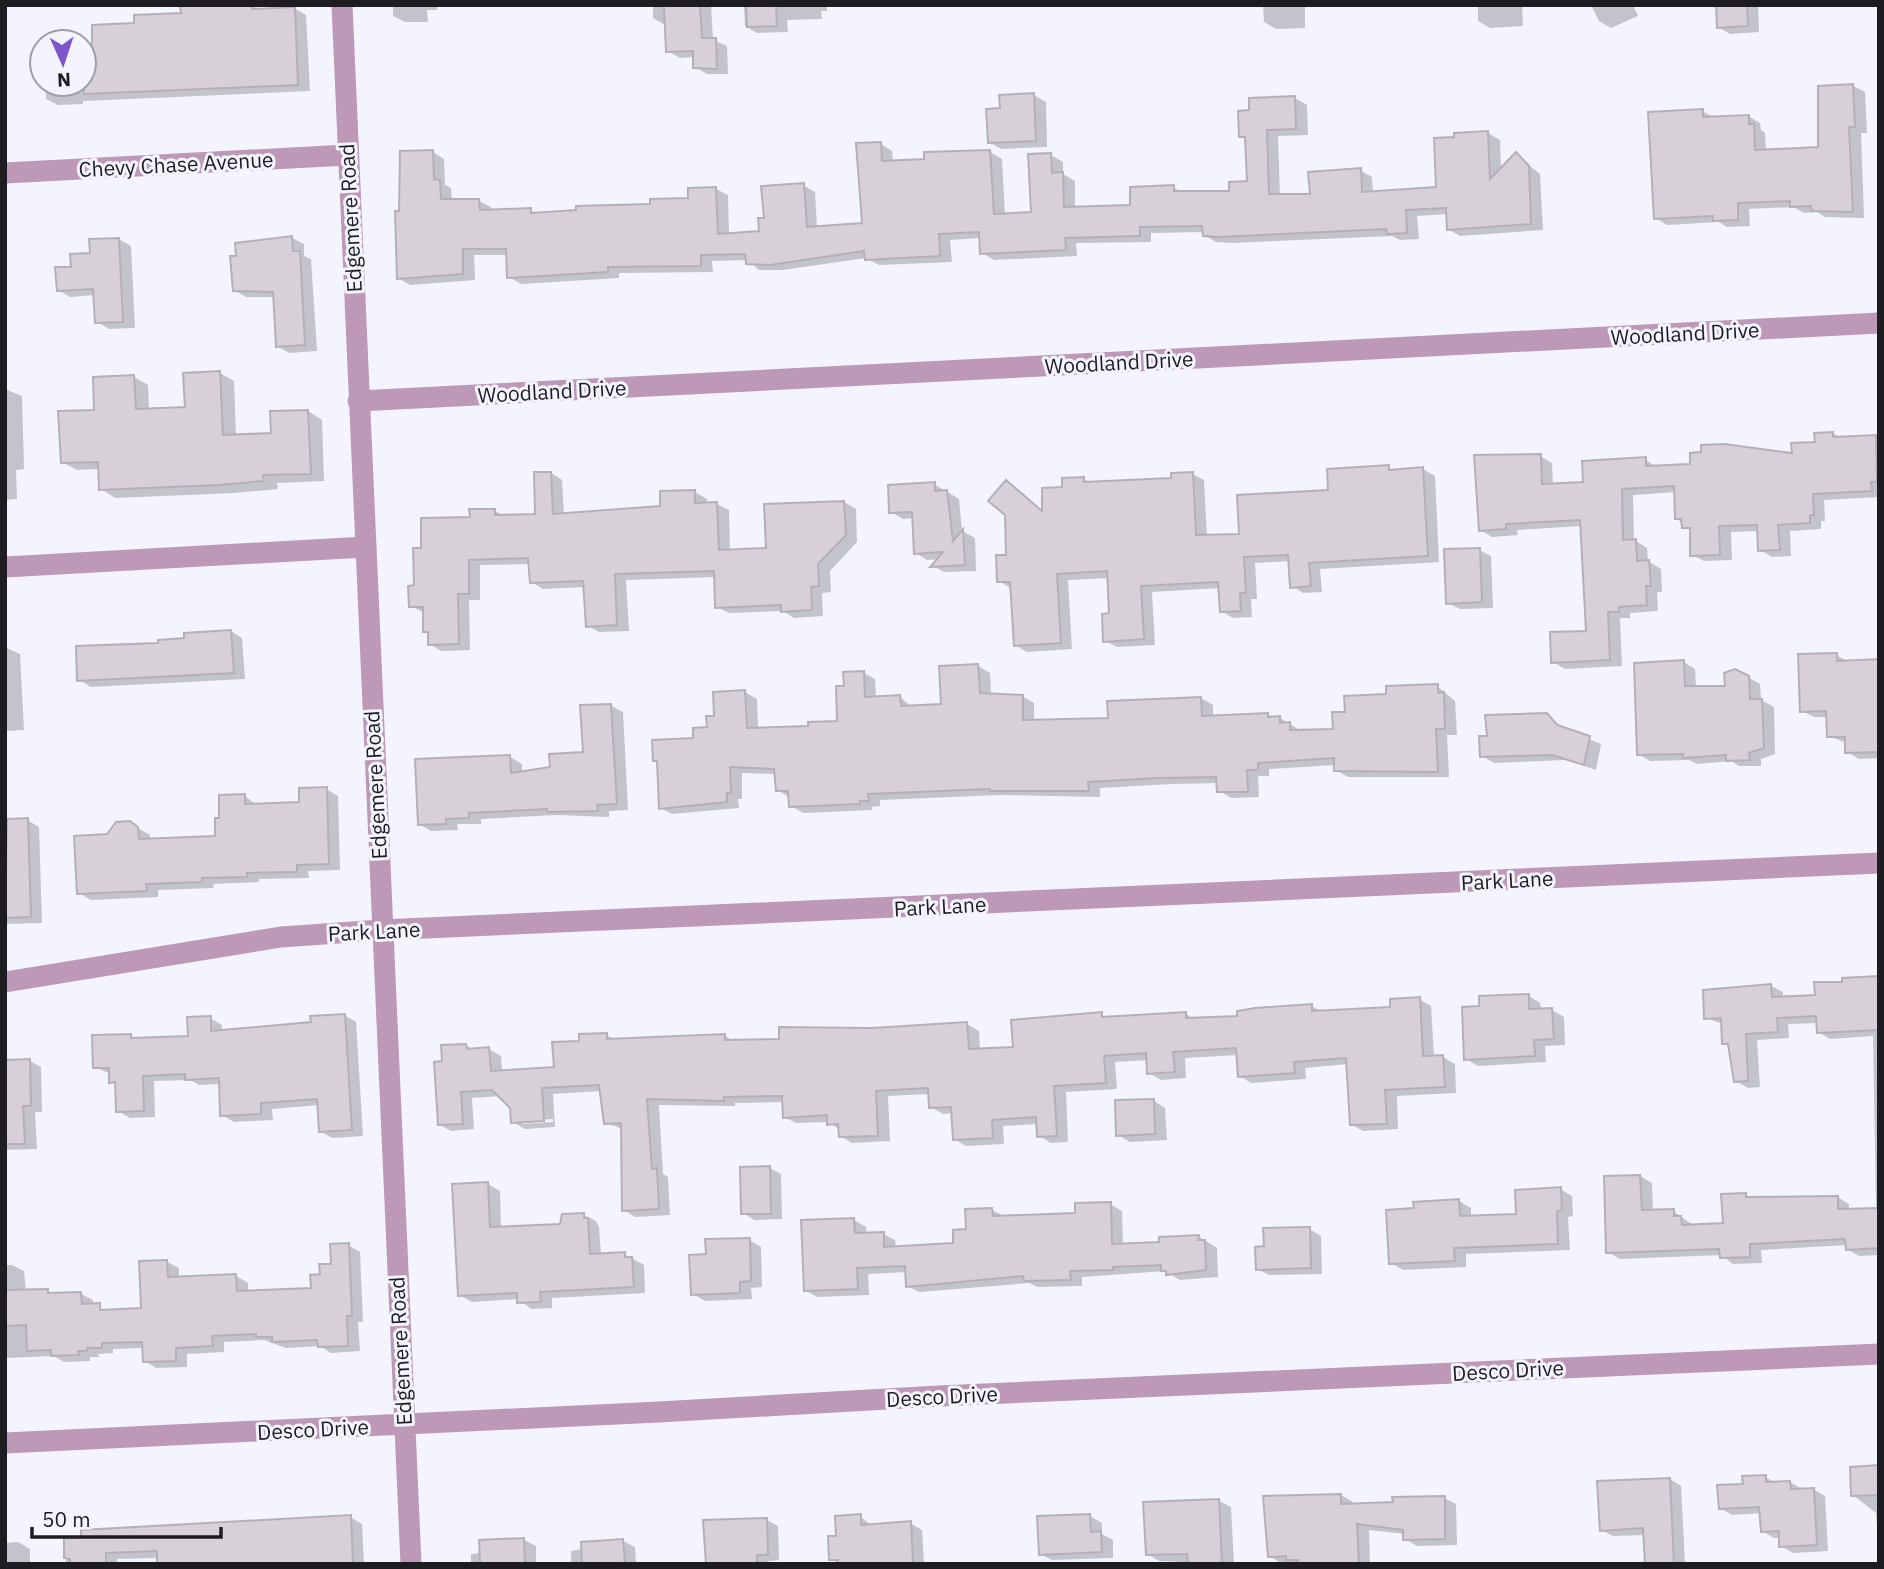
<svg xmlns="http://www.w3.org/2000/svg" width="1884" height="1569" viewBox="0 0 1884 1569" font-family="'IBM Plex Sans',sans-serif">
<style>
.shadow{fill:#0003;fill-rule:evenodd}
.building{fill:#d8d0d8;stroke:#b7afb7;stroke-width:2}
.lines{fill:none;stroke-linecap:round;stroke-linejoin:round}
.minor{stroke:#be98b7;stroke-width:21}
.labels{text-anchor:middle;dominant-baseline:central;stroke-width:6;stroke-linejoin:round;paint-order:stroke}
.street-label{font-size:21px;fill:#1d1d21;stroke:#f4f4ff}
</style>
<rect width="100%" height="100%" fill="#f4f4ff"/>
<path class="shadow" d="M252,5L260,10L294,8L306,15L310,91L83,101V104L58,105L46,99V84H84V46H94L136,24Z
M393,5H437V10H427L428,22H405L393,16Z
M653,5H711L713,40L727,46L728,74H707L695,67V57L680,58L668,51L665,25L653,18Z
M744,5H827V11H821L822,19L787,20L788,32L757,33L745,26Z
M1263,5H1305V28L1276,29L1264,22Z
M1478,5H1522L1523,26L1490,28L1478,21Z
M1591,5H1633L1638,16L1611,28L1599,21Z
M1717,5H1758L1759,32L1730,34L1718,27Z
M1853,86L1865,92L1867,133H1861L1864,218L1825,217L1817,212L1804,213L1793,207L1749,209L1750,226L1727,227L1719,222L1667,225L1655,218L1702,111L1715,118L1748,116L1760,123L1761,130L1765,133L1766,151L1820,149Z
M1034,95L1046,102L1047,147L1001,149L989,142L1002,110Z
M1295,98L1307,105L1308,135L1278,136L1280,196L1312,195L1360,170L1372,177L1373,193L1438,189L1488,133L1500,140L1501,171L1516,155L1540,174L1543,230L1460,236L1448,229V214L1417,216L1419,239L1400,240L1392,236L1232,243L1216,242L1204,235V232L1151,233V242L1076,243L1077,256L994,260L982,253L981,238L950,240L952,262L879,265L866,258L783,270H759L747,260L712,261L713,272L619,273V278L521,284L509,277L508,255H474L475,280L410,285L398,278L400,213L433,152L444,159L445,185L451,188L452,201H479L491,207V212L530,210L538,214L652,205L690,199L716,189L728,195L729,235L761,233L766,220L803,185L815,192L817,228L864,224L881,144L892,151L893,163L990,152L1002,159L1005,215L1033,214L1051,155L1063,162V174L1075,181V209L1132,207L1173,187L1183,193H1231L1249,183L1247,140L1241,136L1251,112Z
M292,238L304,244V256L311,259L317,351L289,353L277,346L275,297H246L234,290Z
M119,239L131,246L135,328L109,329L97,322L95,295L70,297L58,290L72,268Z
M220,373L234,381L236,436L273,435L308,411L322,420L324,481L277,483L278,489L234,493L115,498L101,489L100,469L77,470L62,462L96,411L134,377L148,385L149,410L187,409Z
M5,389L22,396L24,469L16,470L17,499L5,500Z
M1833,433L1841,438L1879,439V497L1824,500L1825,521H1821V529L1790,531L1791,556L1772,557L1760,550L1759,531L1731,532L1732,560L1704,561L1692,555V531L1676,518V492L1633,495L1634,540L1647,548L1648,561L1661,569L1662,592H1657L1658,611L1630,613V618H1620L1622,666L1565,669L1553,662L1588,633L1582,526L1517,530L1518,535L1492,537L1480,530L1540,456L1552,463L1553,486L1585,484L1645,459L1657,468L1794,455Z
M1423,469L1435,476L1439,562L1320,569L1322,592L1303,593L1292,586L1290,561L1255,563L1257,599H1251L1252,617L1233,618L1221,611L1220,588L1152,592L1155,645L1117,647L1105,641L1111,615L1109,578L1068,580L1072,649L1027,652L1015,645L1010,588L999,581L1008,557L1006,483L1043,511L1063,489L1084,479L1092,484L1173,479L1192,474L1204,480L1207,537L1241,535L1330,492L1329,470Z
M551,473L562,480L564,515L662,508L695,492L707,499V504H717L729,510L730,551L768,549L844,502L856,509L857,542L830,571L831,592L822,593L823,616L794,618L783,611L729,613L717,607L716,577L626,580L629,631L599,632L587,625L585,587L543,589L531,582L530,564L480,565V600H469L470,650L441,651L430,644L429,633L425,631V613L410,606L423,549L471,519V511H495L505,517L536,516Z
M934,484L959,499L962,531L975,538L976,571L944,572L933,566L940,559L927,560L916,553L914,518L903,519L891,512Z
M1479,550L1491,556L1493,608L1460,609L1448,603Z
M231,631L242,638L245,679L91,687L79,680L160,644Z
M5,647L20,654L24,730L5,731Z
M1836,655L1849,662L1879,661V758L1859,759L1847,752L1846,743L1829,736L1828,717H1814L1802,711Z
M1684,662L1695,669L1696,687L1727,688L1748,677L1760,684L1761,700L1774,707L1775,754L1761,759V766H1739L1731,761L1697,764L1689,760L1650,761L1638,754Z
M978,666L990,673L991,695L1022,696L1034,703V721L1110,719L1201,698L1213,705V717L1268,715L1280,718L1303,732L1334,731L1346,713L1387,696L1437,686L1455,701L1457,735H1447L1449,777H1348L1336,770V765L1269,769V776H1258L1259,797L1231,798L1219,791L1218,783L1172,784L1100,788V797L1000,795L880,800V806L872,807V810L803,813L791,806V798L777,790L776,774L742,773V799H738L739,808L672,814L661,808L659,763L654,760L695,740L745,692L757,699L758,729L810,727L839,722L846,687L864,673L875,679L876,698L900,697L912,707L943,705Z
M611,706L623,712L628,810L609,811V817L557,815L481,819V824H457L458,830L431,831L419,824L510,757L522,764V773L552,768L585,754Z
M1547,715L1566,730L1601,744L1596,770L1566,760L1494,763L1482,756L1489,738Z
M326,789L338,796L340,870L308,871L309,878L259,879V882L213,884L214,888L158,890V897L91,900L79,893L108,835L129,823L150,835V841L217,838L221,820L244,795L256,805L301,803Z
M27,820L39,827L42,923L5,924V821Z
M1879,978V1255L1859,1256L1847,1249V1245L1761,1250L1762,1263L1733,1264L1721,1255L1620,1259L1608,1252L1640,1176L1652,1183L1653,1212L1673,1211L1693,1225L1725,1224L1745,1195L1752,1199L1837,1197L1849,1204V1211L1876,1210L1873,1036L1830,1039L1818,1032V1023L1788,1024L1789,1038L1757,1040L1760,1087L1748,1088L1736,1081L1731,1047L1724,1043L1723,1024L1706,1018L1771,986L1783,992V998L1817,996L1816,984Z
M1529,996L1540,1003L1541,1010H1552L1564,1017L1565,1045L1545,1046L1546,1062L1478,1066L1466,1059L1481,1008Z
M1419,999L1431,1006L1434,1057H1443L1455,1064L1456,1093L1397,1096L1398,1129L1363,1131L1351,1124L1348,1064L1305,1068L1306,1079L1251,1083L1240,1076L1238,1055L1185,1058L1186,1078L1161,1080L1149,1073L1148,1060L1115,1062L1117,1089L1066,1092L1068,1142L1051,1143L1039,1136L1038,1124L1003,1126L1004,1144L966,1146L954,1139L953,1113L943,1114L931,1107L930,1094L888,1096L890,1141L852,1143L840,1136V1130L829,1122L796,1123L784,1117V1102L735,1103V1106L659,1105L663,1174L668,1177L670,1215L635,1217L624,1210L623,1129L606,1123L602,1091L553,1094L555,1127L525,1129L513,1122L512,1107L501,1096L472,1098L474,1129L451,1131L439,1124L444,1063L466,1045L474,1050L489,1049L501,1056L502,1072L556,1069L581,1042L606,1035L617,1040L725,1036L735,1042L781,1041L872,1029L967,1024L979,1031L980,1050L1015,1048L1101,1014L1108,1018L1186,1014L1195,1020L1239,1017L1311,1006L1323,1012L1392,1009ZM553,1119V1122L522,1124V1121Z
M344,1015L356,1022L363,1136L332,1138L320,1131L319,1105L272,1109L273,1120L234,1122L222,1115L221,1084L199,1085L190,1080L154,1081L155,1117L130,1118L118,1111L117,1085L111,1082V1074L95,1067L130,1036L137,1040L190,1037L210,1018L222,1025V1032L313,1024Z
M30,1061L41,1067L42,1112H35L37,1149L5,1150V1062Z
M1154,1101L1165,1108L1167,1140L1130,1142L1118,1135Z
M770,1168L781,1174L782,1219L754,1220L743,1213Z
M488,1184L500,1191L501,1229L562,1225L584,1215L596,1221L599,1227L601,1255L624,1254L644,1265L645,1293L552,1298V1308L531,1309L519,1299L472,1302L460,1295Z
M1560,1189L1572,1196L1573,1216L1568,1217L1570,1250L1466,1254V1267L1403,1270L1391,1263L1416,1210L1459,1201L1471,1208V1218L1518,1216Z
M1110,1204L1122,1211L1123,1245L1161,1243L1198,1236L1217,1248L1218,1277L1180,1280L1165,1271L1082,1277V1286L1037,1287L1029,1283L919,1292L907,1286V1272L868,1274L869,1295L817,1297L805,1290L854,1220L866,1227V1234H883L895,1240L896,1248L955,1245L992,1210L1004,1216L1077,1215Z
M1309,1229L1321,1236L1322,1274L1269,1275L1257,1269L1265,1248Z
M749,1240L761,1247L762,1287L751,1288L752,1299L705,1301L693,1294L708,1256Z
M348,1245L360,1252L363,1322H358L360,1351L331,1353L320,1346L286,1348L264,1340L224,1342V1352L187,1354V1367L156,1368L145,1361L144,1348L113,1349V1353L98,1354L99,1357H90V1361L64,1362L54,1356L6,1358L5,1365V1265H12L24,1271L26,1292L81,1294L93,1300V1306L109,1311L143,1310L167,1262L179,1268V1278L236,1276L248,1283V1293L312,1290Z
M1879,1467V1553L1876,1513L1853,1495Z
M1765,1477L1776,1483L1790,1482L1802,1489H1813L1825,1496L1828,1551L1793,1553L1781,1546V1538H1774L1762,1531L1761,1513L1732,1515L1720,1508L1744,1486Z
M1670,1479L1681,1486L1685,1564H1646L1645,1535L1613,1536L1601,1530Z
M1341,1495L1353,1502V1506L1444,1498L1456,1504L1457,1545L1417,1546L1405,1539V1534L1369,1530L1370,1564H1292L1281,1563L1269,1556Z
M1219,1501L1231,1507L1234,1564L1159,1561L1148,1554Z
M860,1516L872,1526L910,1523L922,1530L924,1564H839L831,1559L838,1538Z
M1090,1516L1102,1523V1534L1113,1540V1558L1052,1560L1040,1554Z
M350,1517L362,1524L364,1564H161L159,1558L117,1559V1564H66L65,1540Z
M767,1520L778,1526L779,1560L768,1561V1564H707Z
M524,1540L536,1546V1564H471V1554L481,1553Z
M623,1541L635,1547L636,1564H571V1551Z
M18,1542L30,1549V1564H5V1543Z"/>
<path class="building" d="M252,5V9L295,7L298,85L84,94V44H92V25L134,23V15L181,13L180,6Z
M664,5H700L702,38H716L717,69L693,68V51L666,52Z
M746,5H776L777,26L747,27Z
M1716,5H1747L1748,26L1717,28Z
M1853,84L1855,127H1849L1853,212L1812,211L1811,206L1790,207V201L1738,203V220L1713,221V216L1654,219L1648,112L1703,109V117L1749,115V124H1754L1755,150L1818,147V86Z
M1034,93L1036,141L988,143L986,109L1000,108L999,95Z
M1295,96L1296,129L1267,130L1269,194H1310L1308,172L1361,168L1362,192L1436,187L1434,138L1454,137V133L1488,131L1490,179L1516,152L1529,166L1531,224L1447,230L1446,208L1406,210L1407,233L1387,234L1386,229L1219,237L1203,236L1202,226L1140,227V236L1065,238L1066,250L980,254L979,232L939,234L940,256L865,260L864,251L770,265L746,264L745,254L701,255V266L608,267V272L507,278L506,249H463V274L397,279L395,211H399L400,151L433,150L434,179L440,180L441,199H479L480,210L531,208V213L576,210V206L650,204V199L688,198V188L716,187L718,234L759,231L758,218H764L761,186L804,183L807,227L862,223L856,143L881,142L882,161L924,159V152L990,150L994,214L1031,212L1028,154L1051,153L1052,173L1063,172L1064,207L1130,205V187L1174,185V191H1229V182L1247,181L1245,137H1239L1238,111L1249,110V98Z
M292,236L293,251H300L305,345L276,347L273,292L233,291L230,256H236L235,243Z
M119,238L123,322L95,323L93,289L57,291L55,267H71L70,254L90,253L89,239Z
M220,371L223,435L271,433L270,411L308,410L311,474L263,475L264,481L218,485L99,490L98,462L61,463L58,411L94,410L93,377L134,375L136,409L185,407L183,373Z
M1833,432V437L1876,435L1877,482H1871L1872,491L1813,494L1814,515H1810V523L1778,525L1780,550L1758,551L1757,525L1719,526L1720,555L1690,556V528H1682L1681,519H1675L1674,486L1622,489L1623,540L1636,539L1637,561L1649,560L1651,586H1646L1647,605L1619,607V612H1608L1610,660L1551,663L1550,632L1586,631L1580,520L1506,524V529L1479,531L1474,455L1541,454L1542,484L1583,482L1582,461L1646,457V466L1690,464V453L1701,452V445L1724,444L1792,453L1791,443L1815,442L1814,433Z
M1389,465V470L1423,467L1428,556L1309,563L1311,586L1290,588L1288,555L1244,557L1246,593H1240L1241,611L1220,612L1218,582L1141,586L1144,639L1103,642L1102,614L1109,613L1107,571L1057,574L1061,643L1014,646L1010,582H997L996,555H1006L1005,515L988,501L1006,480L1042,511V488L1062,487V478L1084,477V482L1171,478V473L1193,472L1196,535L1239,534L1237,495L1328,490L1327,469Z
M534,472H551L553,514L660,506V491L695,490V503L717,502L719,550L766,548L764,504L844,501L846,535L818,564L819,586L811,587L812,610L781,612V605L715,608L714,571L615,574L617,625L586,627L583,581L530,583L528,558L469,560V594H458L459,644L428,645V632H423V607H409L408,586L414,585L413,548H421V518L470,517L469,509H495V515L535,514Z
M935,482V491L947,490L953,541L963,529L965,565L930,567L943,552L914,554L912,512L889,513L888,485Z
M1480,548L1482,602L1446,604L1444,549Z
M231,630L234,673L77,681L76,646L158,643V640L184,638V633Z
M1837,653V661L1879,659V752L1845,753V737H1827L1826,711L1800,712L1798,654Z
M1684,660L1685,686H1725L1724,673L1735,669L1749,676L1750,699H1762L1764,748L1749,753L1750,760L1726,761V755L1683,758V754L1637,755L1634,663Z
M978,664L980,693L1023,695V720L1108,718L1107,701L1201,697L1202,716L1268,713V717L1280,716V723L1290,722V730L1333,729L1332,712H1345L1344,696L1386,694V686L1438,684V693L1444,692L1445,729H1436L1438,772L1334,771V758L1258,763V770H1247L1248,792H1217L1216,777L1159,778L1088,782L1089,791H990V789L868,794L869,801H860V804L789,807L788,791H776L774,769L730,767L731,793H727V802L659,809L657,761H653L652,740L693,738V728L707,727L706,716H714L713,692L745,690L747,728L808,726V722L837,721L836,686H844L843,672L864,671L865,697L900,695L901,706L941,704L939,666Z
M611,704L617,804L597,805L598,811L548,812L547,809L469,813V818L446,819V824L418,825L415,759L510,755L511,773L550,767L549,754L583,752L580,705Z
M1547,713L1557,725L1590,736L1584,765L1552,755L1480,757L1479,736H1487L1485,715Z
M327,787L329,864L297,865V872L247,873V877L202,878V882L146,884L147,891L77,894L74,836L107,834L116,822L130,821L138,827L139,839L215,836V818H219V795L245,794V804L299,802V788Z
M28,818L31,917L5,918L7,819Z
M1879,976V1030L1817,1033L1816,1016L1777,1018L1778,1032L1746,1034L1748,1081L1734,1082L1728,1044H1722L1721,1018L1704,1019L1703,990L1771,984L1772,997L1815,995L1814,982H1842V978Z
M1529,994V1009L1552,1008L1554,1039L1534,1040L1535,1056L1464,1060L1462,1007L1479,1006V996Z
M1420,997L1423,1056L1443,1055L1445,1087L1385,1090L1387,1124L1350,1125L1346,1058L1294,1062L1295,1073L1238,1077L1236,1048L1173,1052L1175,1072L1147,1074L1146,1053L1104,1056L1106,1083L1054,1086L1057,1136L1037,1137L1036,1117L992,1120L993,1138L953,1140L951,1107L929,1108L928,1088L876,1091L878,1136L839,1137L838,1124L827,1125V1115L783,1118L782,1096L724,1097V1101L647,1099L652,1169L657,1168L659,1209L622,1211L621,1123L604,1124L599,1085L542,1088L544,1121L511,1123L510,1108L492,1090L461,1092L463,1124L438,1125L434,1062L442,1061L441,1045L466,1044L467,1049L489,1047L491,1071L554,1067L552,1042L579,1041V1034L607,1033V1039L725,1034V1040L779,1039V1027L872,1028L967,1022L969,1049L1013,1047L1011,1020L1102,1012V1017L1186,1012V1018L1237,1016V1011L1255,1008L1312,1004V1011L1390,1007V999Z
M345,1014L352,1130L319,1132L317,1099L261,1103V1114L220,1116L219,1078L185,1080V1074L143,1076L144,1111L116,1112L115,1082L109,1083V1068H93L92,1035L131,1034V1038L188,1036L187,1017L211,1016V1031L311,1022L310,1016Z
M30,1059L31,1106H23L25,1144H5V1060Z
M1154,1099L1155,1134L1116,1136L1115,1100Z
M770,1166L771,1214H741L740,1167Z
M1640,1175L1642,1210L1674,1209V1216H1681L1682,1225L1723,1223L1721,1194L1746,1193V1197L1838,1196V1209L1879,1208V1248L1846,1250L1845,1239L1750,1244V1257L1720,1258L1719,1249L1606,1253L1604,1176Z
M488,1182L490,1227L560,1224L562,1214L584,1213V1218H588L590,1254L625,1252V1257H632L634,1287L540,1292L541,1302L517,1303V1293L458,1296L452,1184Z
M1561,1187L1562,1210L1557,1211L1558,1244L1454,1248L1455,1261L1389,1264L1386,1210L1414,1208L1413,1202L1459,1199L1460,1216L1516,1214L1515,1190Z
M1111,1202L1112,1244L1159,1242V1237L1199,1235L1198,1240H1205L1206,1270L1166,1275V1271H1161V1265L1113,1267V1270L1070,1271L1071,1280L1024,1281L1023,1276L906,1287L905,1266L857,1268L858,1289L804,1291L801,1220L854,1218L855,1233L884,1232V1247L953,1243V1230L966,1229L965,1209L992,1208L993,1216L1075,1213V1203Z
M1310,1227L1311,1268L1256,1270L1255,1247L1264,1246L1263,1228Z
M750,1238L751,1281L740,1282V1293L691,1295L689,1255L706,1254L705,1239Z
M349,1243L352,1316H347L348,1346L318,1347L317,1340L272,1342V1337H256V1334L212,1336L213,1346L176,1348V1361L143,1362L142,1342L102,1343V1348H87V1351H78L79,1355L51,1356V1350L27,1351L26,1325L5,1326V1290L48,1289V1293L81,1292L82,1304L100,1303V1310L141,1308L139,1261L167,1260L168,1277L236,1274L237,1291L311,1288L310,1275L320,1274L319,1264H331L330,1244Z
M1879,1465V1495L1851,1496L1850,1467Z
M1766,1475V1482L1790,1481L1791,1489L1814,1488L1817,1545L1779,1547V1531L1761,1532L1759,1507L1719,1509L1717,1485L1743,1484L1742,1476Z
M1670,1478L1674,1564H1645L1643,1528L1600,1531L1597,1481Z
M1341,1494V1504L1393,1502L1392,1497L1445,1496V1539L1403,1540V1530L1357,1524L1359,1564H1298V1560H1286V1556L1268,1557L1263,1496Z
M1219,1499L1222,1564H1188L1187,1554L1146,1555L1143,1502Z
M861,1514V1525L911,1521L913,1564H838V1560H829L828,1536H836L835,1516Z
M1090,1514L1091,1532L1101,1531L1102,1552L1039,1555L1037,1516Z
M351,1515L353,1564H157V1551L106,1553V1564H70V1559L64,1558V1538L81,1537V1530Z
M767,1518L768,1555H757V1564H706L703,1520Z
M524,1538L525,1564H480L479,1540Z
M623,1539L625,1564H582L581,1542Z"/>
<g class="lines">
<path class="minor" d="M342,5L411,1564
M5,173L347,155
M358,401L1879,323
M5,567L365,547
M5,982L281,937L381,930L1879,863
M5,1443L659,1412L939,1396L1879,1354"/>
</g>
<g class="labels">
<g class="street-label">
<text transform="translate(176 164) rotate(-3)">Chevy Chase Avenue</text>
<text transform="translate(350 218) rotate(-93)">Edgemere Road</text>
<text transform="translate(1685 333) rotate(-3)">Woodland Drive</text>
<text transform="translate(1119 362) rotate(-3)">Woodland Drive</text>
<text transform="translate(552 391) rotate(-3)">Woodland Drive</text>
<text transform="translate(375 785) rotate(-93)">Edgemere Road</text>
<text transform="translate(1507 880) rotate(-3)">Park Lane</text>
<text transform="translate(940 906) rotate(-3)">Park Lane</text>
<text transform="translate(374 931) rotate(-3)">Park Lane</text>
<text transform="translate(400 1351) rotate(-93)">Edgemere Road</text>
<text transform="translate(1508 1370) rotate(-3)">Desco Drive</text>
<text transform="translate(942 1396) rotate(-3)">Desco Drive</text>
<text transform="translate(313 1429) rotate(-3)">Desco Drive</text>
</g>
</g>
<rect width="1884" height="1569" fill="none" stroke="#1d1d21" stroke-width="14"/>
<g transform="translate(63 63) rotate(177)"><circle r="33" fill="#f4f4ff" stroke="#9e9ea6" stroke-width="2"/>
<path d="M0-5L12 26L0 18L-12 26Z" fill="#7d56cf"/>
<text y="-10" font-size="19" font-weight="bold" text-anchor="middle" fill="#1d1d21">N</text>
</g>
<path d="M32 1527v10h189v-10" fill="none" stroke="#1d1d21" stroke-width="3.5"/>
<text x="42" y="1527" font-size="21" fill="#1d1d21" stroke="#f4f4ff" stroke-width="5" paint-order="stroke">50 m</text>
</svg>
